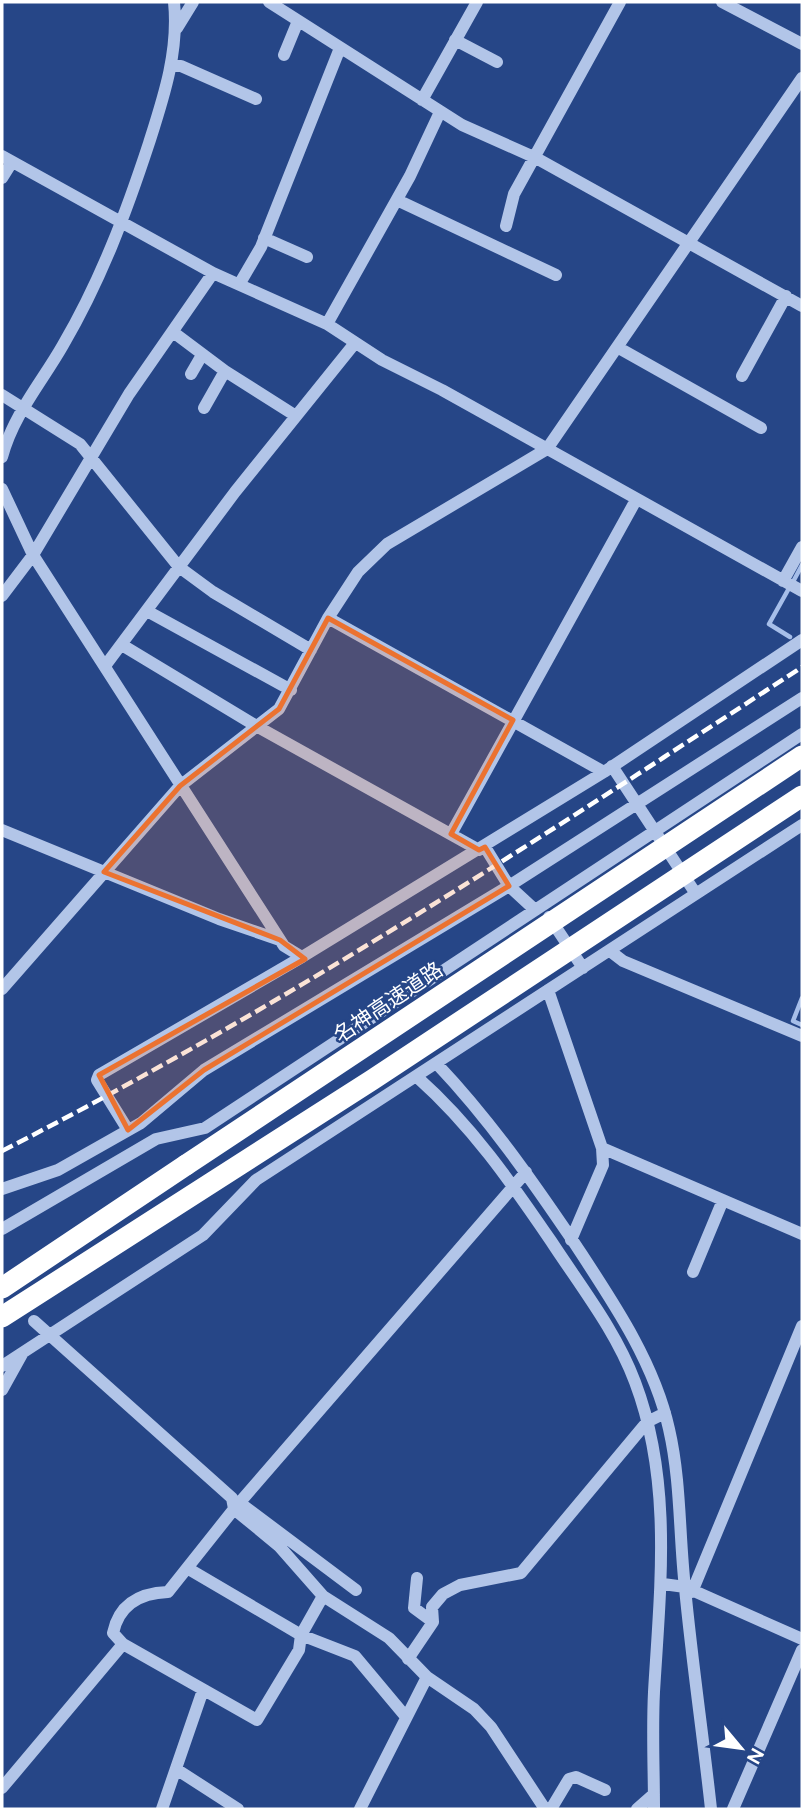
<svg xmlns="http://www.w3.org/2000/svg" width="804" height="1811" viewBox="0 0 804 1811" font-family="Figtree,'Noto Sans JP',sans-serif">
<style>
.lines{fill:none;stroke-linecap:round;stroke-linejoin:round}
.stream{stroke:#a6bee9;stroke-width:4.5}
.minor{stroke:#b2c5e8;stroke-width:12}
.highway{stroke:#fff;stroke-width:21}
.rail{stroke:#fff;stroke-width:4.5;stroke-dasharray:12 5;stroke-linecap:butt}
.highway-bridge{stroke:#fff;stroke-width:21}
.marked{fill:#eb7230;fill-opacity:0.2;stroke:#eb7230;stroke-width:5;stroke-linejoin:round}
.labels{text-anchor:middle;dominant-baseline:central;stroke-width:5;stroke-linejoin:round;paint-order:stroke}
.street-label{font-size:21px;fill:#fff;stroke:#264687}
</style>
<rect width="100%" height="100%" fill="#264687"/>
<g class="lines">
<path class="stream" d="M794,580L802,565
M788,590L769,624L790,637
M802,998L793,1021L802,1025"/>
<path class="minor" d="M269,2L462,125L536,158L802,306
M722,2L802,44
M177,28L193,2
M455,40L497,62
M284,55L298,21
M171,66H181L256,99
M422,100L477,2
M2,156L213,273L327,324L382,360L442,390L802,591
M2,178L12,162
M397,200L556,275
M506,226L514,194L620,2
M264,238L307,257
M240,283L261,247L340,48
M327,324L410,176L440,112
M173,332L225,371L296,416
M617,347L761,428
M191,374L202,355
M742,376L786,296
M2,395L80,444L179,567L213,592L311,650
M204,408L225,371
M2,457C13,415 42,382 63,345C101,280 126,213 149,143C164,96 179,51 174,2
M2,489L33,555L284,946L302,957L604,772L802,640
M783,581L802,547
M2,596L33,555L129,394L213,273
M147,611L291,690
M328,618L604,772
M122,645L258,727L479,850
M105,666L235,492L355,343
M612,766L696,894
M2,830L219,919L280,940
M451,834L636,500
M485,847L509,886L534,909
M549,917L583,968
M610,951L623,961L802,1036
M2,989L180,786L279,709L328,618L358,572L387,544L547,449L802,78
M548,990L602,1148L603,1165L571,1240
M437,1064C489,1119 531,1179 573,1241C611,1299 654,1361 669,1429C681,1481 679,1535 685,1588C692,1662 703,1735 711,1809
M417,1077C472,1126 510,1181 551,1241C581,1287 616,1331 635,1382C673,1482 660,1589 654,1692C652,1731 654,1771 654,1809
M128,1130L97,1080L99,1075L302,957
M602,1148L802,1234
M2,1189L58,1170L141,1123L204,1070L509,886L802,698
M2,1229L156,1139L205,1128L802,734
M693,1272L723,1200
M34,1321L232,1498L234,1509L279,1546L323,1596L389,1638L427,1677L474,1709L491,1727L545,1809
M2,1366L203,1235L256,1180L802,825
M2,1390L22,1354
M240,1503L356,1590
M187,1568L301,1635L355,1656L406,1717
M417,1578L414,1608L433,1622
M663,1584L685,1587L802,1639
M692,1592L802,1326
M123,1644L257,1720L299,1650L301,1635L323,1596
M408,1659L433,1622L432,1607L443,1594L460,1585L521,1573L647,1422L665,1413
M176,1769L238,1809
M2,1788L123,1644L113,1633C119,1604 140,1593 168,1592L234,1509L526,1172
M162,1809L203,1690
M360,1809L427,1677
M551,1809L569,1779L576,1777L605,1790
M637,1809L654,1794
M733,1809L802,1650"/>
<path class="highway" d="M2,1288L186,1165"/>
<path class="rail" d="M2,1151C280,1009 541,838 802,667"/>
<path class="highway-bridge" d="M186,1165L802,756
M2,1317L372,1080L802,796"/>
</g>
<path class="marked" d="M328,618L513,720L451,834L479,850L485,847L509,886L204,1070L128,1130L99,1075L305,959L280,940L104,872L180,786L279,709Z"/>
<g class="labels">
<g class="street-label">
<text transform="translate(388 1002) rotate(-34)">名神高速道路</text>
</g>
</g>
<rect width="804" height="1811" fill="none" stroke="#ffffff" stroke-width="7"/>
<g transform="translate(741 1748) rotate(119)" stroke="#264687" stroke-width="5" paint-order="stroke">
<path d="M0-5L12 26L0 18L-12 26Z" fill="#ffffff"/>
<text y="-10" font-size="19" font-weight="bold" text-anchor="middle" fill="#ffffff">N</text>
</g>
</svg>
